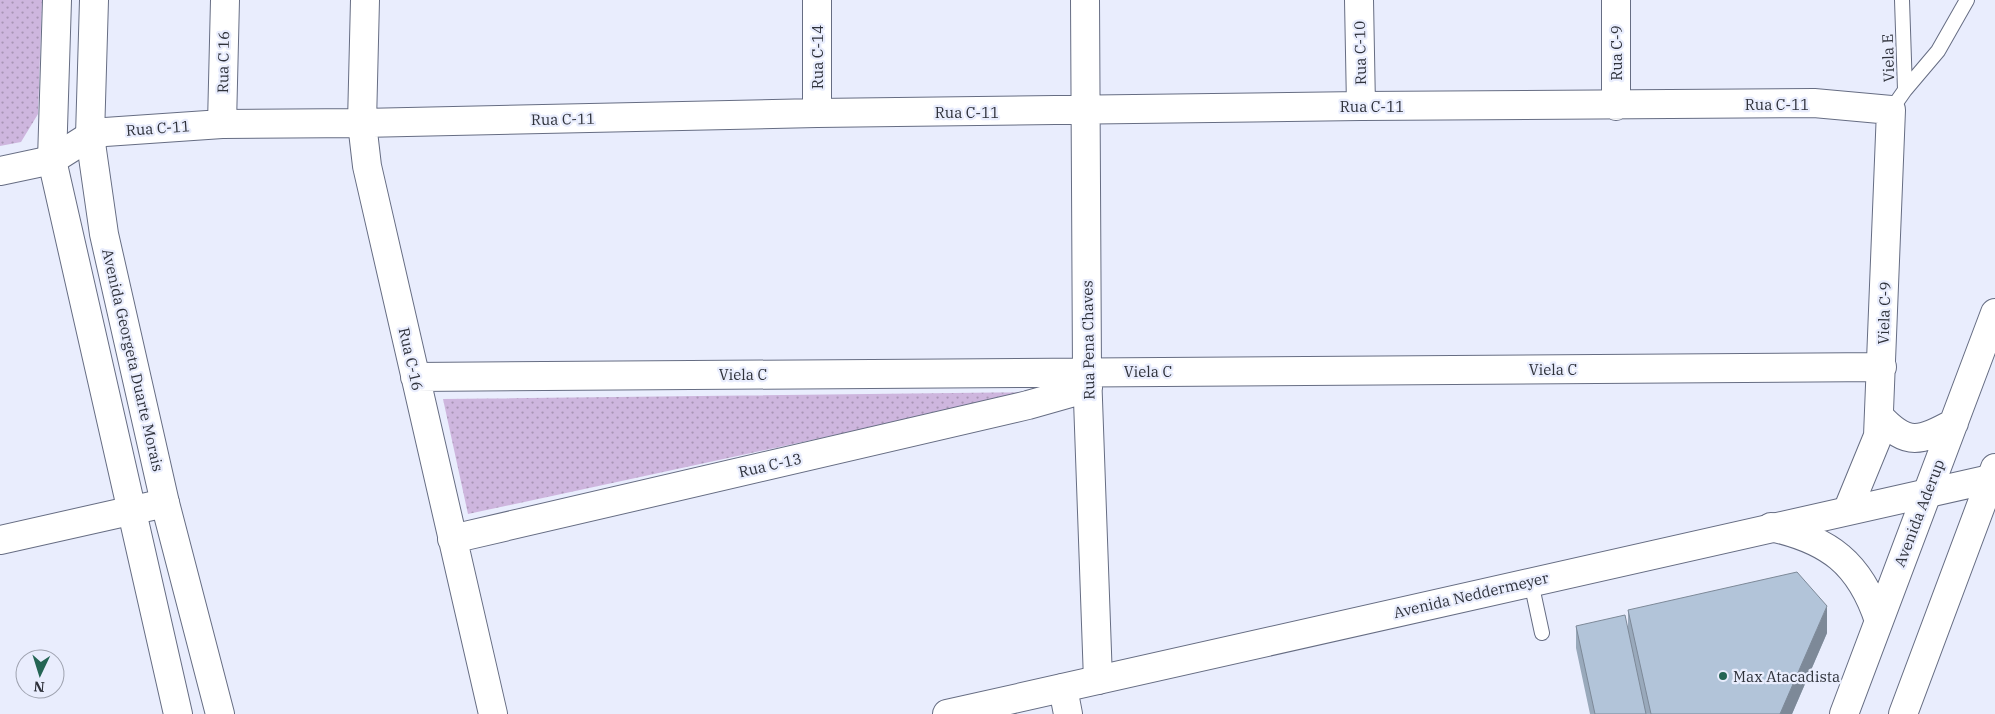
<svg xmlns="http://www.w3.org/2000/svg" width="1995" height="714" viewBox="0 0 1995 714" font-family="'IBM Plex Serif',serif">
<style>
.park{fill:url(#park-dots)}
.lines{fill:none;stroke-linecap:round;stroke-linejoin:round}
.lane-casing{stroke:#666d83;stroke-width:16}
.street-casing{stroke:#666d83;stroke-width:30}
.secondary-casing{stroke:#666d83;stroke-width:30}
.primary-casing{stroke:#666d83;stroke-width:30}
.lane{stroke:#fff;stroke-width:14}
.street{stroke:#fff;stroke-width:28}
.secondary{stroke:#fff;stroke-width:28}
.primary{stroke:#fff;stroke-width:28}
.wall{fill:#99a9bb}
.shaded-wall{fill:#7d8998}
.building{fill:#b2c4d9;stroke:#7d8998}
.poi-dot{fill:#246554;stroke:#e9edfd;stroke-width:2}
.labels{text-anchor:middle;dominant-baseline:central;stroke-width:4.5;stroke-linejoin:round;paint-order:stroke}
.street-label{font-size:15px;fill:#2e313a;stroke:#e9edfd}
.poi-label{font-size:15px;fill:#2e313a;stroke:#e9edfd;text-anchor:start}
</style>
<defs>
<pattern id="park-dots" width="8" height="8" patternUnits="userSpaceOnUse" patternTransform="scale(1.25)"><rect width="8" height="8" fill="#ceb6de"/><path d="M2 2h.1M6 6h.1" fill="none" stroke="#a895b5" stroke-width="1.8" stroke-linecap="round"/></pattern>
</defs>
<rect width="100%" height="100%" fill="#e9edfd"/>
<path class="park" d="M0,0H42L38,114L21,142L0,146Z
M1034,392L468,514L443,399Z"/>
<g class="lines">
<defs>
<path id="lane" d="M1905,90L1938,51L1967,0
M1891,110L1905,90L1902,0
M1531,582L1542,633"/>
<path id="street" d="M365,0L362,123L367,166L493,714
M1085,0L1087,372L1098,680
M1359,0L1361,106
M1616,0V106
M817,113V0
M222,124L225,0
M0,171L52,160L90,136L105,132L222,124L362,123L817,113L1361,106L1814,103L1891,110L1878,436L1848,509
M415,377L1882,367
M452,539L1028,405L1088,388
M0,540L165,503
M1063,688L1068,714"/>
<path id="secondary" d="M57,0L52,160L178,714
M94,0L90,136L104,234L165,503L220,714
M947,714L1995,478"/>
<path id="primary" d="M1880,417C1908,447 1920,441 1954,423
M1771,527C1829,540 1860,563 1879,621
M1844,714L1995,313
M1903,714L1995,468"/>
</defs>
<use href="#lane" class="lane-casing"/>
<use href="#street" class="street-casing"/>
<use href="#secondary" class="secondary-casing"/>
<use href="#primary" class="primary-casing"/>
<use href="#lane" class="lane"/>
<use href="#street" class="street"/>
<use href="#secondary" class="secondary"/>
<use href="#primary" class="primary"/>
</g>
<path class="wall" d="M1628,610L1827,633L1792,714H1590L1576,648V626L1628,628Z"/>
<path class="shaded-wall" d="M1827,606V633L1792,714H1780Z"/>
<path class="building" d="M1797,572L1827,606L1780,714H1651L1628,610Z
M1625,615L1646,714H1595L1576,626Z"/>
<circle class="poi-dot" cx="1723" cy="676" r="5"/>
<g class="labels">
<g class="street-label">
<text transform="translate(1360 53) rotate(-91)">Rua C-10</text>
<text transform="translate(1616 53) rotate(-90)">Rua C-9</text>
<text transform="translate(817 57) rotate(-90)">Rua C-14</text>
<text transform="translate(1888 58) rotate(-92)">Viela E</text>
<text transform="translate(223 62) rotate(-89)">Rua C 16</text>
<text x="1777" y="104">Rua C-11</text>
<text x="1372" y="106">Rua C-11</text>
<text x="967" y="112">Rua C-11</text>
<text transform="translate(563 119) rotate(-1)">Rua C-11</text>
<text transform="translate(158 128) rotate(-4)">Rua C-11</text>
<text transform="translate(1884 313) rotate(-88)">Viela C-9</text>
<text transform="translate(1088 340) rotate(-91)">Rua Pena Chaves</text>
<text transform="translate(411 359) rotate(77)">Rua C-16</text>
<text transform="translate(133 360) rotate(77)">Avenida Georgeta Duarte Morais</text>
<text x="1553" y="369">Viela C</text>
<text x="1148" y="371">Viela C</text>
<text x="743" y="374">Viela C</text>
<text transform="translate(770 465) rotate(-13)">Rua C-13</text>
<text transform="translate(1919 513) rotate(-69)">Avenida Aderup</text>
<text transform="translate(1471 595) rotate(-13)">Avenida Neddermeyer</text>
</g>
<g class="poi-label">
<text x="1733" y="676">Max Atacadista</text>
</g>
</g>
<g transform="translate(40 674) rotate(184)"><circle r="24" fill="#e9edfd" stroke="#9ea2af"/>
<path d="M0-4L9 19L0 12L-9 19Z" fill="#246554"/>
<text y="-8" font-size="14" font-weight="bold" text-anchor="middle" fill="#2e313a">N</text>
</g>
</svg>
